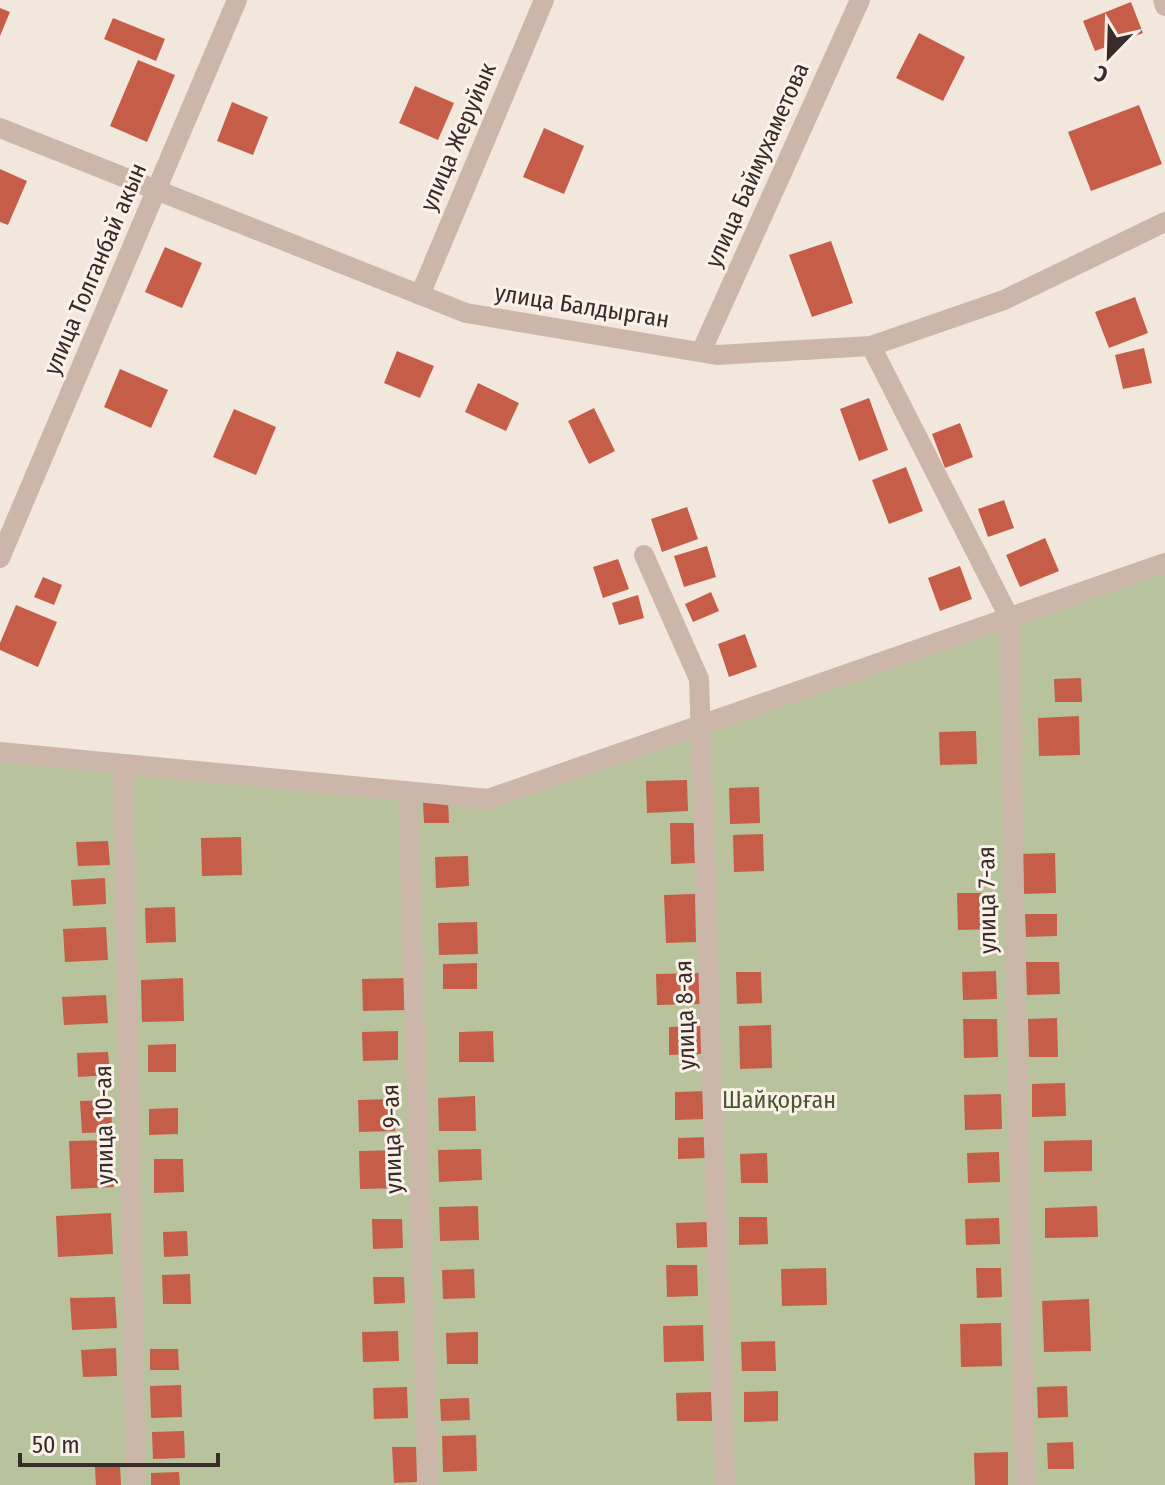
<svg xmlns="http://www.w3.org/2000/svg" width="1165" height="1485" viewBox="0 0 1165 1485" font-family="'Fira Sans Condensed',sans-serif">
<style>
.green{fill:#b8c29d}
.building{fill:#c65d48}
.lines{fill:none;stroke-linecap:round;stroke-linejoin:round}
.minor{stroke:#cbb6a9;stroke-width:20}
.labels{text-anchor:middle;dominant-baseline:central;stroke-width:6;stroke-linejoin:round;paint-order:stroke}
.street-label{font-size:24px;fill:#382c29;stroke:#faf1ea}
.park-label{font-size:24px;fill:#4a562c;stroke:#faf1ea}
</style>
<rect width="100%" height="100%" fill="#f2e7dd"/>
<path class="green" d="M1165,571V1485H0V743L473,794Z"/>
<path class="building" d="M1131,2L1143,33L1095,51L1083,21Z
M0,8L10,12L0,36Z
M113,18L165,39L156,61L104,39Z
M919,33L965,57L943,101L896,78Z
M138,60L175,75L147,142L110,126Z
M415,86L454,103L438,140L399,123Z
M232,102L268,117L253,155L217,141Z
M1139,105L1162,164L1091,191L1068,132Z
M544,128L584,146L564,194L523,177Z
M0,169L27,181L8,225L0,222Z
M831,241L853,303L812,317L789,255Z
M165,247L202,263L182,308L145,292Z
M1135,297L1148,333L1109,348L1095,312Z
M1144,348L1152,383L1123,389L1115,355Z
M397,351L434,366L420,398L384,383Z
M120,369L168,390L151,428L104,407Z
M478,383L519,403L506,431L465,412Z
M869,398L888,450L859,461L840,409Z
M594,408L615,451L589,464L568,421Z
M234,409L276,427L256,475L213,457Z
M960,423L973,457L945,468L932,434Z
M906,467L923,511L889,524L872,480Z
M1004,500L1014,528L988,537L978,509Z
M687,507L698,539L662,552L651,519Z
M1045,538L1059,571L1020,587L1006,555Z
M707,546L716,577L684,587L674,556Z
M618,559L629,589L603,598L593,567Z
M960,566L972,599L940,611L928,578Z
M43,577L62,585L54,605L34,597Z
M711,592L719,611L693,622L685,604Z
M638,595L644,618L619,625L612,603Z
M16,605L57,622L38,667L0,650V643Z
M745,634L757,667L729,677L718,644Z
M1081,678L1082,702H1055L1054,679Z
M1079,716L1080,755L1039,756L1038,718Z
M976,731L977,764L940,765L939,732Z
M687,780L688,811L647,813L646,781Z
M759,787L760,823L730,824L729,788Z
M448,801L449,823H424L423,802Z
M670,823H694L695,863L671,864Z
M763,834L764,871L734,872L733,835Z
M241,837L242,875L202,876L201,838Z
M108,841L110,865L78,866L76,842Z
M1055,853L1056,893L1022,894L1021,854Z
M468,856L469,886L436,888L435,857Z
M105,878L106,904L73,906L71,880Z
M957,893H993L994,929L958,930Z
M695,894L696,942L666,943L664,895Z
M175,907L176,942L146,943L145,908Z
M1025,914H1057V936L1026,937Z
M477,922L478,954L439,955L438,923Z
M106,927L108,960L65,962L63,929Z
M1026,962H1059L1060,994L1027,995Z
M477,963V989H443V964Z
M996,971L997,999L963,1000L962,972Z
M736,972H761L762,1003L737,1004Z
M699,973L700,1004L657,1005L656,974Z
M183,978L184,1021L142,1022L141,980Z
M405,978L406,1010L363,1011L362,979Z
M106,995L108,1023L64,1025L62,997Z
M1057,1018L1058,1057H1029L1028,1019Z
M963,1019H997L998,1057L964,1058Z
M771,1025L772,1068L740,1069L739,1026Z
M701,1026L702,1054L669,1055V1027Z
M398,1031V1060L363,1061L362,1032Z
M493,1031L494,1062H459V1032Z
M176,1044V1072H148V1045Z
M108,1052L110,1075L78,1077L77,1053Z
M1065,1083L1066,1116L1032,1117V1084Z
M706,1091L707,1119L675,1120V1092Z
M1001,1094L1002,1129L965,1130L964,1095Z
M475,1096L476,1131H439L438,1098Z
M394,1099L395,1131L359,1132L358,1100Z
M111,1100L112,1132L82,1133L80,1101Z
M178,1108V1134L149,1135V1109Z
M706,1137L707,1158L678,1159V1138Z
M112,1140L114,1187L71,1189L69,1141Z
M1092,1140V1171L1044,1172V1141Z
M481,1149L482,1180L439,1182L438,1150Z
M402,1150L403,1188L360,1189L359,1151Z
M999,1152L1000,1182L968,1183L967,1153Z
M767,1153L768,1183H741L740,1154Z
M154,1159H183L184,1192L154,1193Z
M478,1206L479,1240L440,1241L439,1207Z
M1097,1206L1098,1237L1045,1238V1208Z
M111,1213L113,1254L58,1257L56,1216Z
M739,1217H767L768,1244L739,1245Z
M999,1218L1000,1244L966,1245L965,1219Z
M372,1219H402L403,1248L373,1249Z
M709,1222V1247L677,1248L676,1223Z
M187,1231L188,1256L164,1257L163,1232Z
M666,1265H697L698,1296L667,1297Z
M826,1268L827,1305L782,1306L781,1269Z
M976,1268H1001L1002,1297L977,1298Z
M474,1269L475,1298L443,1299L442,1270Z
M190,1274L191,1304H163L162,1275Z
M373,1277H404L405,1303L374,1304Z
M115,1297L117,1328L72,1330L70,1298Z
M1089,1299L1091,1351L1044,1352L1042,1301Z
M1001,1323L1002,1366L961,1367L960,1324Z
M703,1325L704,1361L664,1362L663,1326Z
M398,1331L399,1361L363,1362L362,1332Z
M478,1332V1364H447L446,1333Z
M775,1341L776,1371H742L741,1342Z
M116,1348L117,1376L83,1377L81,1350Z
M150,1349H178L179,1370H150Z
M181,1385L182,1417L151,1418L150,1386Z
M1067,1386L1068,1417L1038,1418L1037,1387Z
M407,1387L408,1418L374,1419L373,1388Z
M778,1391V1421L744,1422V1392Z
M711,1392L712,1421H677L676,1393Z
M469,1398L470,1420L441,1421L440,1399Z
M184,1431L185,1458L153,1459L152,1432Z
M476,1435L477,1471L443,1472L442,1436Z
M1073,1442L1074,1469H1048L1047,1443Z
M392,1447H416L417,1482L394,1483Z
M1008,1452V1485H975L974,1453Z
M120,1466L121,1485H96L95,1467Z
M179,1472L180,1485H151V1473Z"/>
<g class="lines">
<path class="minor" d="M1163,0L1165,6
M0,128L466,313L717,355L871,346L1004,300L1165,222
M420,295L544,0
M871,346L1009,617L1025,1485
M701,352L860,0
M644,555L699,679L725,1485
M0,558L237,0
M0,752L488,799L1165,563
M123,764L136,1485
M408,791L428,1485"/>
</g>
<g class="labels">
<g class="street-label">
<text transform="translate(458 137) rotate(-67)">улица Жеруйык</text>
<text transform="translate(757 165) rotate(-66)">улица Баймухаметова</text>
<text transform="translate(95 269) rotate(-67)">улица Толганбай акын</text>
<text transform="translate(582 306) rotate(9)">улица Балдырган</text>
<text transform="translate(987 900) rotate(-91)">улица 7-ая</text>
<text transform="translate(685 1015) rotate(-92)">улица 8-ая</text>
<text transform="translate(104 1125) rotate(-91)">улица 10-ая</text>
<text transform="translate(392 1139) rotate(-92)">улица 9-ая</text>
</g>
<g class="park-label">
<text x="779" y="1100">Шайқорған</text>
</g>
</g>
<g transform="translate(1109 56) rotate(203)" stroke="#faf1ea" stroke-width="6" paint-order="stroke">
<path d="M0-6L14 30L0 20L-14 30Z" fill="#382c29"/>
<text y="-12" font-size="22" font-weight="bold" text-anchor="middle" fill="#382c29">С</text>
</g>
<path d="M20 1453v12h198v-12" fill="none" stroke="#382c29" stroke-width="4"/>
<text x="32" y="1453" font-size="24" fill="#382c29" stroke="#faf1ea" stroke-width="6" paint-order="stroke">50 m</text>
</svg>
